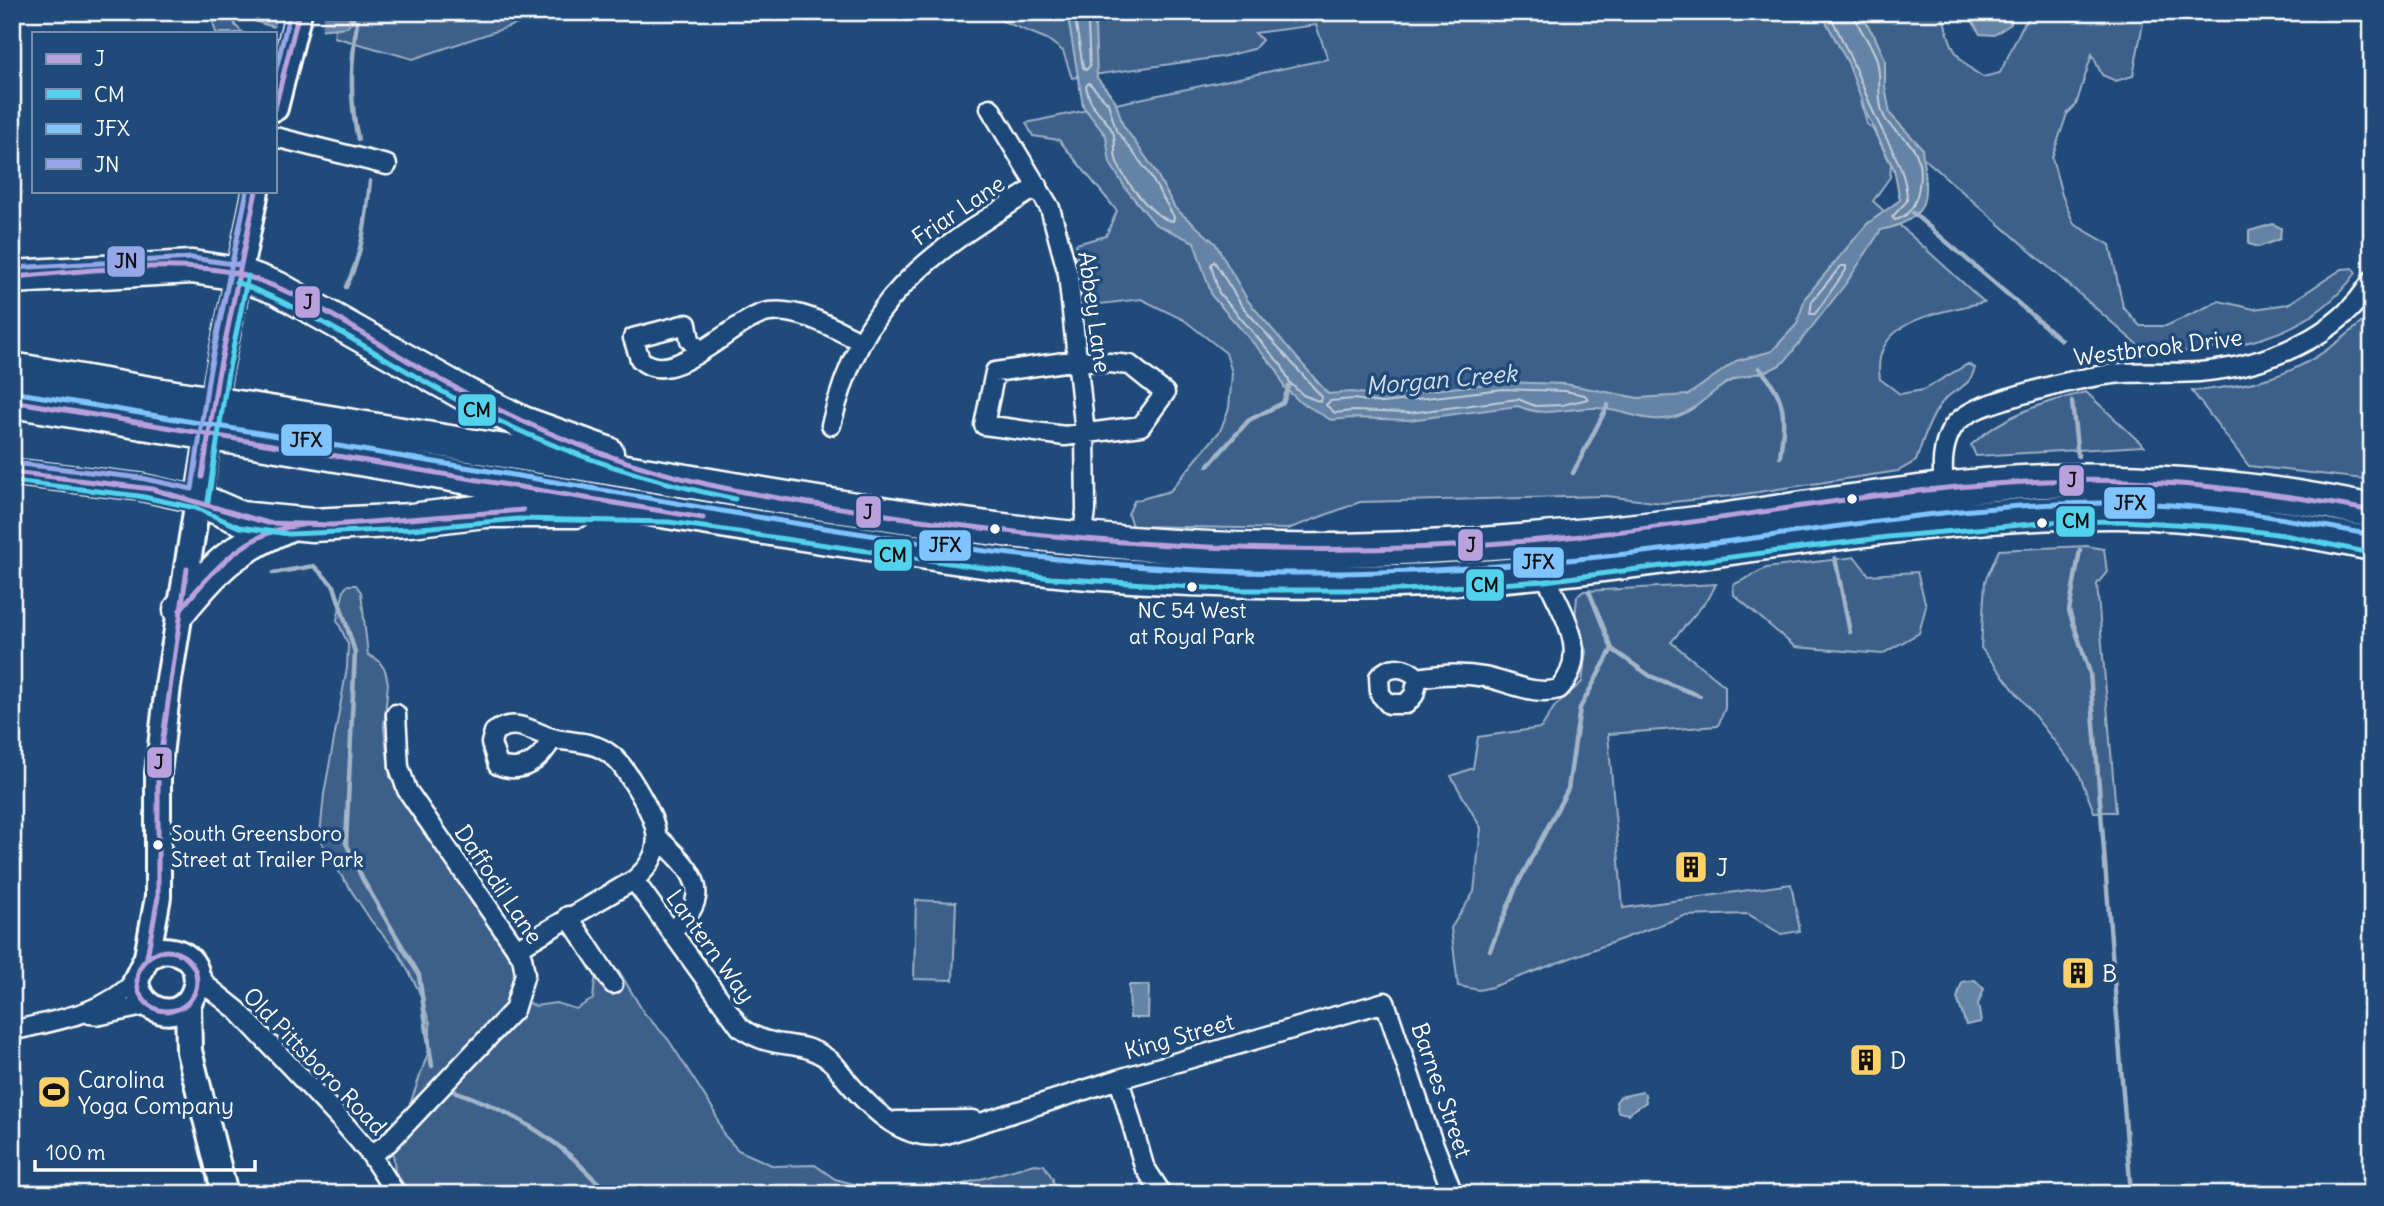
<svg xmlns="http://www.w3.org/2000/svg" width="2384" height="1206" viewBox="0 0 2384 1206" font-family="Delius,sans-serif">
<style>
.green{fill:#3c618b;stroke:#9eb0c5;stroke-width:2}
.water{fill:#6583a4;stroke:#a3b5c8;stroke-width:2}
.pier{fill:#1f4a7a}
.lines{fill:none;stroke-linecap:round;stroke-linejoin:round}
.shore{stroke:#c1cddb;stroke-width:2}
.stream{stroke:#a3b5c8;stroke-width:4.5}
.street-casing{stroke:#fff;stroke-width:23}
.secondary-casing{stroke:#fff;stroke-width:30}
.highway-casing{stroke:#fff;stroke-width:37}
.street{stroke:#1f4a7a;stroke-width:18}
.secondary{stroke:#1f4a7a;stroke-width:24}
.highway{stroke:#1f4a7a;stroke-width:32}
.highway-bridge-casing{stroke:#fff;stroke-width:37;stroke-linecap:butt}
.highway-bridge{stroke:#1f4a7a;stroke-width:32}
.bus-1-casing{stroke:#1f4a7a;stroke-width:10}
.bus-2-casing{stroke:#1f4a7a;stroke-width:10}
.bus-3-casing{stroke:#1f4a7a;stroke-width:10}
.bus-4-casing{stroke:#1f4a7a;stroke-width:10}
.bus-1{stroke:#b9a1de;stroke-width:5}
.bus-2{stroke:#53d2ee;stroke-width:5}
.bus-3{stroke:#80c4ff;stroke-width:5}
.bus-4{stroke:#96a7e8;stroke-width:5}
.bus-dot{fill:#fff;stroke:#1f4a7a;stroke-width:2.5}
.labels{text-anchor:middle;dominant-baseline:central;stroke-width:7;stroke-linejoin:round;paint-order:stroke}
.bus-label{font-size:21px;fill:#fff;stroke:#1f4a7a}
.street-label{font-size:23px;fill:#fff;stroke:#1f4a7a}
.poi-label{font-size:23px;fill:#fff;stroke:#1f4a7a;text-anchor:start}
.water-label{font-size:24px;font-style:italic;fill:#d8e0e8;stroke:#1f4a7a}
.line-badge{stroke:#1f4a7a;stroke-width:2.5}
.pale-badge-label{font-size:19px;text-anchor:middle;font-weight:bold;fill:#111}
</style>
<rect width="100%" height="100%" fill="#1f4a7a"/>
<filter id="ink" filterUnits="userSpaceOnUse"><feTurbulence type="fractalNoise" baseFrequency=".0143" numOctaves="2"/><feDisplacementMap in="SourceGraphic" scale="14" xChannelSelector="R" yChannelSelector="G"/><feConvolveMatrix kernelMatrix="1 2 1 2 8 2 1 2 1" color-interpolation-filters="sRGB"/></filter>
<g filter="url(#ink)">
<path class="green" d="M210,12H232L235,25L243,33H216Z
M338,12H733L544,15L413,59L334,37Z
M980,12H1942C1950,45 1954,60 1983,77L2000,73L2023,25L2035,12H2145L2133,76L2116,81L2102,75L2092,54L2076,105L2067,114L2052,158L2062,195L2074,224L2110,245L2123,307L2140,326H2166L2219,301L2254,309L2288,304L2342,269L2353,268L2356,273C2305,343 2227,350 2148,354L1862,104L1867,124L1872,128L1891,164L1890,177L1873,201L1984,302C1940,313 1870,319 1880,379L1900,394L1923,390L1968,364L1975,368C1968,390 1959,385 1945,399C1931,414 1922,442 1916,461L1898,471L1732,496L1662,503L1606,496L1360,502L1288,529L1132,526L1128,514L1134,501L1170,491L1220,431L1229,408L1232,373L1226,353L1184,320L1141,299L1093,305L1078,270L1076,244L1106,236L1117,211L1059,140L1033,136L1026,123L1328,59L1316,25L1255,33L1262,40L1254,49L1221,57L1072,78L1063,51L1047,39Z
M2372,313V480L2249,466L2192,391C2274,384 2312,369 2372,313Z
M2086,392L2144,446L1976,456L1971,445C2005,414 2042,403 2086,392Z
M2087,546L2104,549L2107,572L2097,584L2116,812H2094L2078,771L1981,648L1985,581L1999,550Z
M1855,557L1869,575L1917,572L1926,606L1919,633L1882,654L1795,647L1734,595L1733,585L1766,568Z
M1716,584L1709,598L1671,642L1725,686V708L1718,726L1608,734L1623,908L1791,884L1800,931L1781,934L1748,914L1684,916L1492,987L1479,990L1458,986L1451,928L1474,892L1481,828L1451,776L1473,768L1478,737L1541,728L1555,706L1582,682L1586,651L1575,621L1577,596L1584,591Z
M348,585H356L361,592L368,655L378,660L385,670L388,683L384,727L390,777L514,964L525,1001L535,1006L556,1003L576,1009L593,999L596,971L605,966L619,971L644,1013L668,1039L713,1109L724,1135L738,1150L774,1166L815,1165L835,1179L892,1194H410L395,1171L393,1153L430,1047V1023L418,989L398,952L372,922L325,851L320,835L324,794L347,668L348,644L337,620L344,590Z
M916,900L956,902L953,980L914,979Z
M1034,1164L1044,1165L1053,1179L1054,1194H939L949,1188Z"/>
<path class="water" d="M237,12H358L347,27C309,32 270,33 237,12Z
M1073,12H1102L1095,26L1097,78L1115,100L1123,125L1154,169L1175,208L1215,243L1248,301L1328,394L1352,392L1381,396L1503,382L1565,384L1638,398L1688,395L1736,361L1772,351L1797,324L1805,298L1867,224L1900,200L1894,169L1867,115L1848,63L1823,16L1814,12H1859L1875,37L1885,60V86L1890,114L1922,148C1926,195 1935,218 1881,230L1847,282L1785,361C1770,374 1752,373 1735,379C1715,386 1701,407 1681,415C1647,428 1624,407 1592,408C1565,408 1544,418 1518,406L1409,420L1352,418L1331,420L1299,401L1284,387L1277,370L1212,296L1194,242L1155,224L1126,189L1110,163L1106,136L1083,106L1069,23Z
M1967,12H2011V24L1994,35L1980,34Z
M2273,224L2281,228L2280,239L2259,247L2249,244V231Z
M1975,980L1984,989L1978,1004L1981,1022L1966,1025L1957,998L1962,982Z
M1129,985H1149L1148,1018H1130Z
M1642,1092L1645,1094L1646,1102L1628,1114L1618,1112L1616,1102L1620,1097Z"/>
<path class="pier" d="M278,12H325L321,33L273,32Z"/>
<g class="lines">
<path class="shore" d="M1080,12L1076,25L1083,67L1086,70L1090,66L1088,26L1094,12
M1828,12C1847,46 1858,76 1873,111C1886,142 1907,167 1907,201L1892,217L1895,220C1920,216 1925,170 1915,151C1908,137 1888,129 1883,114C1876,97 1882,78 1877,61C1873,43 1856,29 1854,12
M1089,83L1108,103L1116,130L1148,172L1174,217L1173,221C1154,220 1122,178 1116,159C1114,151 1116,139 1113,132C1104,114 1090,110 1086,86Z
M1214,261L1242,306L1322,397L1321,402L1303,395L1290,383L1282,366L1219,293L1211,265Z
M1841,266H1846V270L1815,314H1810L1812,301Z
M1503,389L1565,391L1585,395L1588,399L1562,405L1535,406L1518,399L1409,413L1352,411L1335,413L1326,405L1330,401L1353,399L1382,403Z"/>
<path class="stream" d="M350,19L357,22C351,62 349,100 358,139
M1913,213L2061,340
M346,287C363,253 366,218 370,181
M1759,368C1788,399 1785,417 1780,457
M2072,402L2078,456
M1208,466L1249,420L1283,403L1289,386
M1573,473L1608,405
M2080,550L2069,611L2090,673L2131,1194
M1835,558L1850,632
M273,573L314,566L334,586L355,652L346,843L363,880L419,975L432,1066
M1612,649L1650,676L1700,696
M1490,950L1517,885L1568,789L1580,708L1612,649L1589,591
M451,1090C496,1105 537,1126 573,1158C586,1170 597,1185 613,1194"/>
<defs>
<path id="street" d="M990,108L1050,208L1068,274L1085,433L1086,510L1082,540
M275,137L387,165
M700,351L690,340L687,324L633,338L640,359C673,392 734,317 769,312C801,308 833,328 860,341
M1078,360L1130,365L1165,393L1141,426L1065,436L984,425L995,372Z
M831,425C863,293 931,254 1038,186
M1944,489C1942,468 1941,446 1953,427C1965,410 1991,404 2009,398C2043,388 2078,378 2113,374C2141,371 2170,374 2199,372C2263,367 2339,338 2372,280
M1418,678L1414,695L1406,704H1389L1380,694L1379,677C1391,664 1406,666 1418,678C1440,674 1463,673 1484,677C1510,682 1533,696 1559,689C1593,652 1560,611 1544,572
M657,837C692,869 718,895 671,931
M634,880L740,1027C772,1052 798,1038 825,1057C835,1063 840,1072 847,1081C871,1109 905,1144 946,1134L1119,1079L1385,1002L1427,1127L1453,1194
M568,916L613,984
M516,949L634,880C670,850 657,823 637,789C627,773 619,758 602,749C585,740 567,743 549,737C529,730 515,718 494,732L491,743L498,765C523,775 541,759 552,739
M196,971L207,986L237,1010L341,1120L371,1155L396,1194
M90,1014L101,1015L149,1005
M12,1031C55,1020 106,1014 136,980
M1119,1079L1144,1166L1162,1194
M896,1121L973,1120
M371,1155L388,1143L514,1010L525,974L522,957L407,790L399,767L396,714"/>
<path id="secondary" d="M275,108L299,12
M12,472L140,487L199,500
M147,957L163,950C222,952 194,1031 152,1007C142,1001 137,992 136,980L147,957L158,897V773L168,686L218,376L256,191
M188,1003L189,1051L225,1194"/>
<path id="highway" d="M12,277L192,267L239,274L277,288L465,394L523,423L607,453
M12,369L144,392
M12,401L143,423
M275,413C418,437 561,460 704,484C911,519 1116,553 1326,550C1451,549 1573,538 1697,523C1812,508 1928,486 2045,481C2154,478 2265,488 2372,511
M266,443C456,475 645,510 834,539C918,551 1003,566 1088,573C1191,581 1294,583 1397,581C1639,576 1876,511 2118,512C2204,513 2288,527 2372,544
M199,500L241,518L312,525L411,520L485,511H577
M180,610C218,564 232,550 288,525"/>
</defs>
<use href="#street" class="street-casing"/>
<use href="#secondary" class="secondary-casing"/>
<use href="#highway" class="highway-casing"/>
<use href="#street" class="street"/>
<use href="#secondary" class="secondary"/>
<use href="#highway" class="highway"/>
<defs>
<path id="highway-bridge" d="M144,392L275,413
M143,423L266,443"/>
</defs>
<use href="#highway-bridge" class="highway-bridge-casing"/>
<use href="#highway-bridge" class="highway-bridge"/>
<defs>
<path id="bus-1" d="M275,108L299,12
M12,277C77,272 182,258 242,275C309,294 365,337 425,371C511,420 608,462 706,484C761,497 817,504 873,513C1097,548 1325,560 1551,539C1717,524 1880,487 2046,481C2155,477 2264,490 2372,511
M12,401L703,518
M12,472L152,489L268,523L332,525L523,510
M202,477L218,376L256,191
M180,610C213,570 247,530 302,525
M137 981a30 30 0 1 1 60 0a30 30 0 1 1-60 0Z
M147,957L158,897V773L187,569"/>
<path id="bus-2" d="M236,282C317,312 385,361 461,402C547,448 639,479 735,499
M12,481L139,496L196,508L239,527L289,534L411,529L518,519L669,522L1051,578L1239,590H1403L1545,581L1888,537L2052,522L2124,521L2223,527L2284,535L2370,553
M208,501L227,378L248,276"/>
<path id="bus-3" d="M13,392C202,424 391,453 579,486C818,528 1059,572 1302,573C1446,574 1589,560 1731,541C1861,524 1991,501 2123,503C2207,504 2290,519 2372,535"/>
<path id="bus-4" d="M275,73L290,12
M12,268L192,258L240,265
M13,463L141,478L192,489L209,374L247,191"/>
</defs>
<use href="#bus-1" class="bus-1-casing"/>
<use href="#bus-2" class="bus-2-casing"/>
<use href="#bus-3" class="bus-3-casing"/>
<use href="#bus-4" class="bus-4-casing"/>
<use href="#bus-1" class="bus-1"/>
<use href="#bus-2" class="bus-2"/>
<use href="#bus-3" class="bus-3"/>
<use href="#bus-4" class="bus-4"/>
</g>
</g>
<defs>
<symbol id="building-square" viewBox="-11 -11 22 22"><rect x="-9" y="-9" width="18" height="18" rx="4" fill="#ffd166" stroke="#1f4a7a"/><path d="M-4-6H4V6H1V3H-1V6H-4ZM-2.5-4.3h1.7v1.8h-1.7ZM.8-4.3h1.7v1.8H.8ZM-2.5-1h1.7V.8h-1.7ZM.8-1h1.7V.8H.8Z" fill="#111"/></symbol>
<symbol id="stadium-square" viewBox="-11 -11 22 22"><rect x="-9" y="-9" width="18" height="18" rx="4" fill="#ffd166" stroke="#1f4a7a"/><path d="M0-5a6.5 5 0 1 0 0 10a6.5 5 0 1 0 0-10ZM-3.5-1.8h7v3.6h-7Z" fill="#111"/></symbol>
</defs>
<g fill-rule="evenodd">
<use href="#building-square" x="1672" y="848" width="38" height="38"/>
<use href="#building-square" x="2059" y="954" width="38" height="38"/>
<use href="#building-square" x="1847" y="1041" width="38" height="38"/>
<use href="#stadium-square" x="35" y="1073" width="38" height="38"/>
</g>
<g class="bus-dot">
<circle cx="1852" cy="499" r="6"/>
<circle cx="2042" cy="523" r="6"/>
<circle cx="995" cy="529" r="6"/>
<circle cx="1192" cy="587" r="6"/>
<circle cx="158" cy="845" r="6"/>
</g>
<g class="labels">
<g class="bus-label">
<text x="1192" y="610">NC 54 West<tspan x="1192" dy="26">at Royal Park</tspan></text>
<text x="171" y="833" text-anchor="start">South Greensboro<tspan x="171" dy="26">Street at Trailer Park</tspan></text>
</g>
<g class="street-label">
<text transform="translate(958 210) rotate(-34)">Friar Lane</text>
<text transform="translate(1095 312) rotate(82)">Abbey Lane</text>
<text transform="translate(2158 347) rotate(-7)">Westbrook Drive</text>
<text transform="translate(499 884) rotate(56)">Daffodil Lane</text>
<text transform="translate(711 946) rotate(54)">Lantern Way</text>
<text transform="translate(1179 1036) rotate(-16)">King Street</text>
<text transform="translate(315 1061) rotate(46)">Old Pittsboro Road</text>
<text transform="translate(1442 1090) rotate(71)">Barnes Street</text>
</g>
<g class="poi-label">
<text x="1716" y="867">J</text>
<text x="2102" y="973">B</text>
<text x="1890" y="1060">D</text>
<text x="78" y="1079">Carolina<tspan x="78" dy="26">Yoga Company</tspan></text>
</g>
<g class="water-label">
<text transform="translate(1441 379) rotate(-5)">Morgan Creek</text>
</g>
</g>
<g class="line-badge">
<rect x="106" y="245" width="40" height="33" rx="7" fill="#96a7e8"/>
<rect x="294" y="285" width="27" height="34" rx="7" fill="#b9a1de"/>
<rect x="457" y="393" width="40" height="34" rx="7" fill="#53d2ee"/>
<rect x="280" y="423" width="53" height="34" rx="7" fill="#80c4ff"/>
<rect x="2058" y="464" width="27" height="33" rx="7" fill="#b9a1de"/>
<rect x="2103" y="486" width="53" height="34" rx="7" fill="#80c4ff"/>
<rect x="855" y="495" width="27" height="34" rx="7" fill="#b9a1de"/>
<rect x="2055" y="505" width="41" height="33" rx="7" fill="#53d2ee"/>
<rect x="1457" y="528" width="27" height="34" rx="7" fill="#b9a1de"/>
<rect x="918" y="529" width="54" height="33" rx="7" fill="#80c4ff"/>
<rect x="873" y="538" width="40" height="34" rx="7" fill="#53d2ee"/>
<rect x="1512" y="546" width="53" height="33" rx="7" fill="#80c4ff"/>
<rect x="1465" y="568" width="40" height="34" rx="7" fill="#53d2ee"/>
<rect x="146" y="746" width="27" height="33" rx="7" fill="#b9a1de"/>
</g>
<g class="pale-badge-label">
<text x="126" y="268">JN</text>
<text x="308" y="309">J</text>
<text x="477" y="417">CM</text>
<text x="306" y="447">JFX</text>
<text x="2072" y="487">J</text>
<text x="2130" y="510">JFX</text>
<text x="868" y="519">J</text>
<text x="2076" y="528">CM</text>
<text x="1471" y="552">J</text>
<text x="945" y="552">JFX</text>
<text x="893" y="562">CM</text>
<text x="1538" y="569">JFX</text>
<text x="1485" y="592">CM</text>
<text x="159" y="769">J</text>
</g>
<rect width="2384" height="1206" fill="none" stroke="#1f4a7a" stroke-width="42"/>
<rect x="21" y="21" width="2342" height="1164" fill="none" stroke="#fff" stroke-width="2.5" filter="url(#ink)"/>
<rect x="32" y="32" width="245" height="161" fill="#1f4a7a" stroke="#7992af" stroke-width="2"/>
<rect x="46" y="54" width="35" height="10" fill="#b9a1de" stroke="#7992af" stroke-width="2"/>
<text x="94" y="66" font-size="21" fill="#ffffff">J</text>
<rect x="46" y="89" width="35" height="10" fill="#53d2ee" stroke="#7992af" stroke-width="2"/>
<text x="94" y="102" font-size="21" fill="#ffffff">CM</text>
<rect x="46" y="124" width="35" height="10" fill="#80c4ff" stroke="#7992af" stroke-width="2"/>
<text x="94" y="136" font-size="21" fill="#ffffff">JFX</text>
<rect x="46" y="159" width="35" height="10" fill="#96a7e8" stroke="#7992af" stroke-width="2"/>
<text x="94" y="172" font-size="21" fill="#ffffff">JN</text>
<path d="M35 1160v10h220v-10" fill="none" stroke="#ffffff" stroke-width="3.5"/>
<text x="46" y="1160" font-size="21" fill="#ffffff" stroke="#1f4a7a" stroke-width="5" paint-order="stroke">100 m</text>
</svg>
